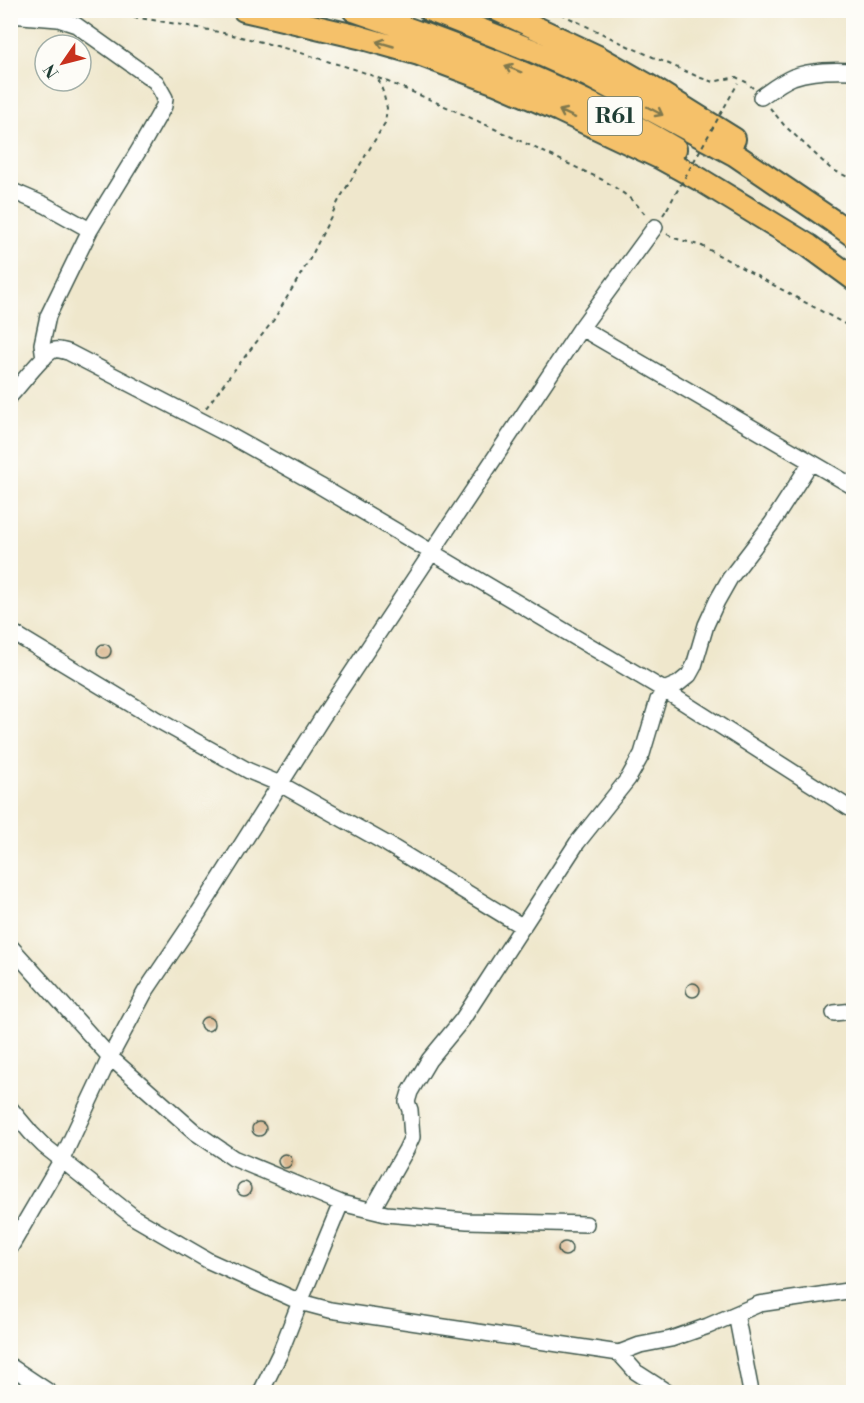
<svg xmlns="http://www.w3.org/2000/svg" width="864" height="1403" viewBox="0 0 864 1403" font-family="'Libre Bodoni',serif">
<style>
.building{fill:#d6b085}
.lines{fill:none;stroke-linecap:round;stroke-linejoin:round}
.street-casing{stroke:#3e564b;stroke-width:18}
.primary-casing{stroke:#3e564b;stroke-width:26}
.path{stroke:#3e564b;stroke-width:2;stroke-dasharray:4.5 4.5;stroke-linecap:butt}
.street{stroke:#fff;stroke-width:15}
.primary{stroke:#f5c16b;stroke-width:22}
.path-bridge{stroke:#3e564b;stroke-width:2;stroke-dasharray:4.5 4.5;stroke-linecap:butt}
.oneway{stroke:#7f784d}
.labels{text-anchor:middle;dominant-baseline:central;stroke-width:6;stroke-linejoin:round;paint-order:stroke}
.shield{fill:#fdfcf7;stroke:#62766e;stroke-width:1.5}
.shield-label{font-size:22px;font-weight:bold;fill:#1f3d34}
</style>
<rect width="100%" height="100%" fill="#fdfcf7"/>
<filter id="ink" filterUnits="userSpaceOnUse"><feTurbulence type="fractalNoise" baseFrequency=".0167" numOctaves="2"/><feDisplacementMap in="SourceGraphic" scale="12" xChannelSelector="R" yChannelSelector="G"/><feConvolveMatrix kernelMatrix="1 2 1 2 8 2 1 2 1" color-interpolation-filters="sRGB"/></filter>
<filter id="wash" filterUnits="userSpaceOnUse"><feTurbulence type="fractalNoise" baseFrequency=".008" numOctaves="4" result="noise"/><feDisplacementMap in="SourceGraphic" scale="24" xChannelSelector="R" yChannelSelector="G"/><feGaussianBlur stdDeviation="1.35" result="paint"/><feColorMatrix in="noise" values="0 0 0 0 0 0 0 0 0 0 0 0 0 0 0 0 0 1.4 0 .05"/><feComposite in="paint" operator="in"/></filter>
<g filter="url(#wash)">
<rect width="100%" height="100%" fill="#efe7cc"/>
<g id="blocks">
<path class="building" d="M97 651a7 7 0 1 1 14 0a7 7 0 1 1-14 0Z
M686 990a7 7 0 1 1 14 0a7 7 0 1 1-14 0Z
M200 1024a7 7 0 1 1 14 0a7 7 0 1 1-14 0Z
M252 1129a7 7 0 1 1 14 0a7 7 0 1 1-14 0Z
M278 1161a7 7 0 1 1 14 0a7 7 0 1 1-14 0Z
M237 1189a7 7 0 1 1 14 0a7 7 0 1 1-14 0Z
M558 1249a7 7 0 1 1 14 0a7 7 0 1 1-14 0Z"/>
</g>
</g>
<g filter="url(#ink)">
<use href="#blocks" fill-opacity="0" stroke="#3e564b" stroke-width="1.5"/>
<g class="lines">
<defs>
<path id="street" d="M10,15L58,19L76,25L156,82L165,98L164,106L139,150L90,230L48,316L42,344L44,358
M761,97C771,90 781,82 793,77C812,70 833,70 854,71
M10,190L45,205L90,230
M581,328L854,487
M10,396C20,386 43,354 54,350C59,349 63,351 68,352L227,434L320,486L664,690L854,811
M10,631L154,718L249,771L280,784L387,844L523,927
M10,946L110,1057L195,1132L233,1158L341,1203L386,1214L467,1221L586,1224
M834,1013L854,1011
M10,1108L31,1133L43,1145L135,1218L209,1261L300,1302L330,1310L619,1353L640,1345L671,1339L708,1326L759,1304L854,1290
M372,1210L406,1150L412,1137L410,1110L407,1102L410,1092L429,1060L462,1020L577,843L628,779L642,754L658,700L664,690L678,684L689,675L694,666L706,625L717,601L730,578L772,523L811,462
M10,1248L62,1159L110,1057L145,992L199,912L322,718L432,552L581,328L655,227
M736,1314L751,1392
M619,1353L636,1372L667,1392
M10,1366L49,1392
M261,1392L280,1353L300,1302L341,1203"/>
<path id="primary" d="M244,10L359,37L419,54L496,83L559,110L661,158L701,180L809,246L854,279
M354,10C464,48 574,89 675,149
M430,10L531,50L589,76L734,154L833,221L854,236
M498,10L598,57L649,86L734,139"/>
</defs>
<use href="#street" class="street-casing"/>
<use href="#primary" class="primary-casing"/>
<path class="path" d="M553,10L630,47L701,78L713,82L736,77L746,82L753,88
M80,11C164,19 248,35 330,62C344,66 359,70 373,76C452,107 528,145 605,181C622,192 636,201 647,217
M770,108L784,125L831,169L854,180
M663,215L667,209
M667,234L674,238L702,246L854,329
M206,408L232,373L273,321L311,257L339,200L385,123L387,108L383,92L378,78"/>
<use href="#street" class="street"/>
<use href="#primary" class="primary"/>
<path class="path-bridge" d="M667,209L738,83"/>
</g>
<defs><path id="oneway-shaft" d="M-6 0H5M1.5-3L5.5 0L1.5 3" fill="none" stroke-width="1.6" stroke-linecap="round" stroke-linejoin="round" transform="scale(1.5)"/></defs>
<g class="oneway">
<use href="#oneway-shaft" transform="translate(385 44) rotate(-164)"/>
<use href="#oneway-shaft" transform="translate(513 69) rotate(-158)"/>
<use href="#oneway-shaft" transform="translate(655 111) rotate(28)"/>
<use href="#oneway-shaft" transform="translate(567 114) rotate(-155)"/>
</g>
</g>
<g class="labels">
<rect class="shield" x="588" y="97" width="54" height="38" rx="4.5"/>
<g class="shield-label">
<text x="615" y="116">R61</text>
</g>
</g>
<rect width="864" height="1403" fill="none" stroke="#fdfcf7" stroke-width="36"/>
<g transform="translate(63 63) rotate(235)"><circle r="28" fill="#fdfcf7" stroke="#a4b0a9" stroke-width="1.5"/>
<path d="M0-4.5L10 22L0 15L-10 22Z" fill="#c8321e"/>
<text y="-9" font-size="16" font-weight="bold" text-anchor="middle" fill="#1f3d34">N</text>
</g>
</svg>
